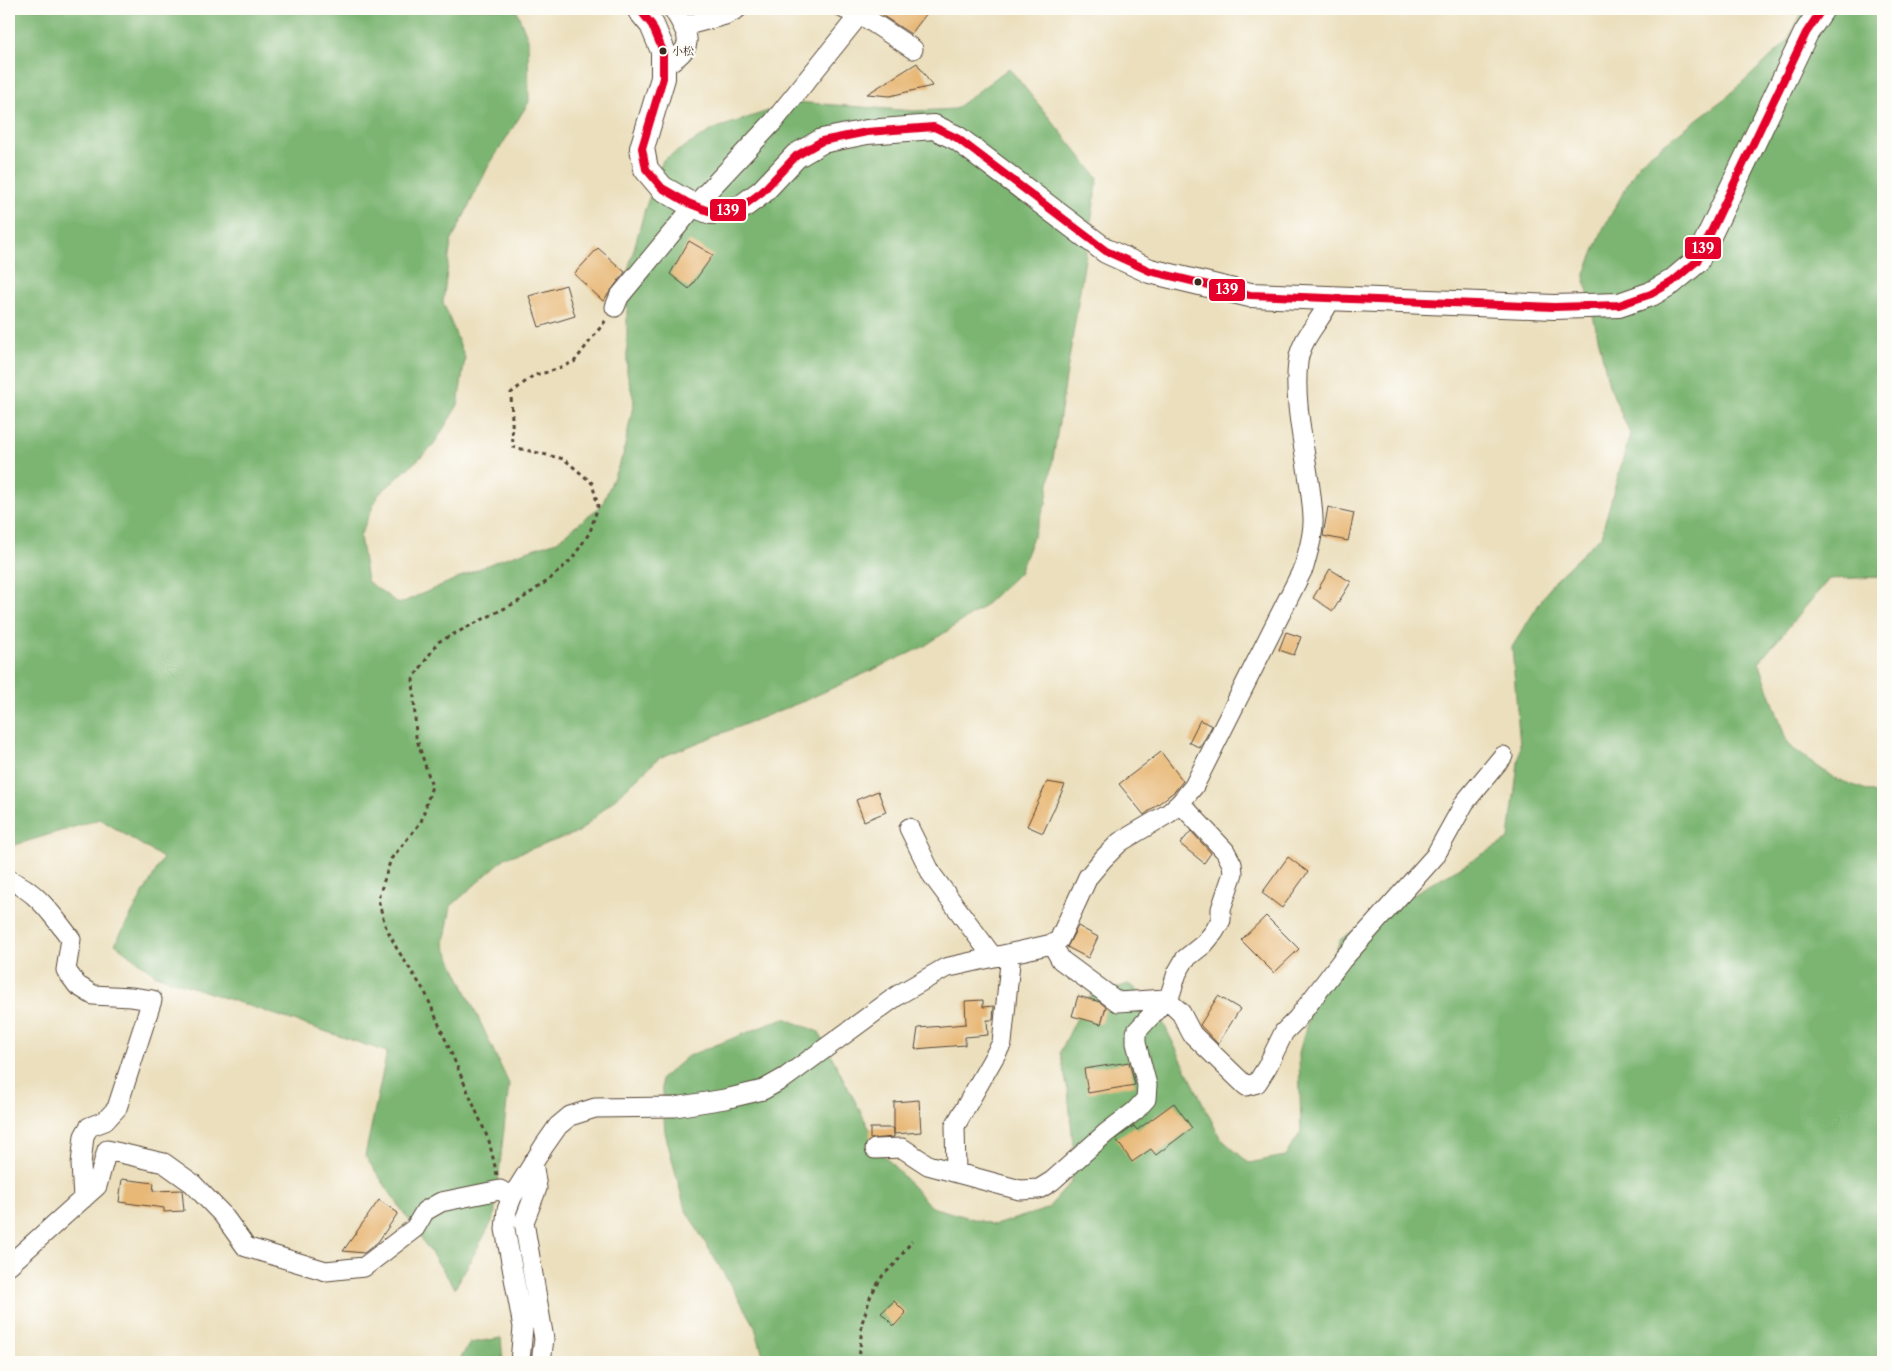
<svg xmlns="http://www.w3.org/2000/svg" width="1892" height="1371" viewBox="0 0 1892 1371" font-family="'Libre Caslon Text','Noto Serif JP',serif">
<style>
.forest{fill:#7bb572;stroke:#5b7048}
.building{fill:#e8b877}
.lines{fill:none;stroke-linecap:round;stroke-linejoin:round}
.minor-casing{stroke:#554536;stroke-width:21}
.major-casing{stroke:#554536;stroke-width:26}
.path{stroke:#554536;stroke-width:3;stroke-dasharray:4 4;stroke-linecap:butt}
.minor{stroke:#fff;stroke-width:19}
.major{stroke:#fff;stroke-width:24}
.bus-1-casing{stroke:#fdfcf7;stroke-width:11}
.bus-1{stroke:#e4002b;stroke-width:8}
.bus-dot{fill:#3b2a1e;stroke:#fdfcf7;stroke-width:2}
.labels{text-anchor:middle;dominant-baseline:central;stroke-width:4.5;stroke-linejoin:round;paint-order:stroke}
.bus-label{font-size:11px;fill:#3b2a1e;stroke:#fdfcf7;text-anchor:start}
.line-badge{stroke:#fdfcf7;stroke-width:2}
.badge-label{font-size:14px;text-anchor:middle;font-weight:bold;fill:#fff}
</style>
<rect width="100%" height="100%" fill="#fdfcf7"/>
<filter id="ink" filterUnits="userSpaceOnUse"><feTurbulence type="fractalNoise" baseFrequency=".02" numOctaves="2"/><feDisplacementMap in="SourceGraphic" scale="10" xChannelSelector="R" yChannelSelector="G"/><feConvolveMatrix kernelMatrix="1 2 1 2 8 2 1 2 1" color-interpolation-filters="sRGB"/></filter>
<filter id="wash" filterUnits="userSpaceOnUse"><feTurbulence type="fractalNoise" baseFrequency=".0096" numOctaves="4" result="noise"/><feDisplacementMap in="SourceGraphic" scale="20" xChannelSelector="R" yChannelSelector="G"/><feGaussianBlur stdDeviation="1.12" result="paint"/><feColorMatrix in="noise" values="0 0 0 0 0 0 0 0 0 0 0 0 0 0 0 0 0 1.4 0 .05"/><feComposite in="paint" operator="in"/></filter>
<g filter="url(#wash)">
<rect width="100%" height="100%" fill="#ebdfbd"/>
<path class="forest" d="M9,9H516L528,39L529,102L488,167L451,242L443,302L465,358L458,405L432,447L378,495L360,536L367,581L399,604L499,560L557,541L602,505L623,455L634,401L627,373V274L645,209L663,160L714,129L795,102L915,111L955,109L1009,68L1098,178L1046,503L1019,573L982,608L923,647L804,701L659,758L579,832L505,858L451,906L444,944L509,1084L494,1218L455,1288L365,1156L387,1052L156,975L115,944L163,858L100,819L15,845L9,842Z
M1804,9H1883V577L1829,579L1759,662L1788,745L1834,778L1883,796V1362H765L754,1324L685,1209L665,1132L661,1079L688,1056L784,1018L819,1032L882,1153L931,1207L995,1225L1047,1209L1072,1181L1073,1144L1068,1091L1060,1052L1087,998L1128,984L1152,1000L1220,1138L1249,1163L1285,1156L1301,1132L1299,1053L1315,993L1341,939L1408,897L1509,839L1520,746L1512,647L1553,582L1601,536L1630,434L1609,385L1584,276L1603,229L1640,162L1728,96L1787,42Z
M501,1338L503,1362H458L470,1343Z"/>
<g id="blocks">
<path class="building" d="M888,9H930L911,34L883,16Z
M917,63L932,86L890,96L867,94Z
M689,241L713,255L689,289L670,274Z
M598,248L625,272L603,301L574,274Z
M566,285L575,316L539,327L529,296Z
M1328,507L1354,513L1348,541L1323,536Z
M1330,569L1351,582L1333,611L1313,598Z
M1286,632L1301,637L1294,655L1279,650Z
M1200,720L1212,726L1200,748L1189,742Z
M1161,752L1183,781L1175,791L1144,815L1119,784Z
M1047,782L1065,785L1043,833L1027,826Z
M878,791L886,812L864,821L856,800Z
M1191,831L1211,853L1204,863L1180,844Z
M1288,857L1308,872L1282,908L1262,893Z
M1266,916L1299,949L1274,973L1241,940Z
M1078,926L1098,937L1088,958L1067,947Z
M1078,996L1100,1002L1106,1007L1101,1024L1072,1016Z
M1218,996L1240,1009L1218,1044L1200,1025Z
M983,1000V1007L994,1006L993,1020H987L988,1035L965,1037V1045L915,1049L918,1028L966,1024L965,1001Z
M1129,1062L1135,1085L1088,1093L1084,1069Z
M919,1100L921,1132L894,1134V1102Z
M1174,1103L1192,1128L1156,1155L1151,1149L1132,1162L1116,1139L1134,1126L1137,1130Z
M870,1128H894V1137L870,1139Z
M122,1179L154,1183L153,1191L182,1190L184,1211L164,1212V1208L119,1202Z
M379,1200L398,1213L378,1242L364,1253L343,1251Z
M894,1301L906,1313L894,1326L881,1313Z"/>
</g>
</g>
<g filter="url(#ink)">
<use href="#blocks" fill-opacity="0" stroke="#554536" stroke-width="1"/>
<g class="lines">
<defs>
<path id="minor" d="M844,9L860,14L913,49
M684,26L725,15L737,9
M663,66C696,48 691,38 673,9
M615,307L619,297L695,205L774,121L860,14L867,9
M909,828L932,875L993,957
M9,880C36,890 54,917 71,939L66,970L77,985L93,995L131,997L152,1000L117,1108L105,1121L89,1127L84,1136L81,1164L83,1199
M1052,944L1061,960L1118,1002L1166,999L1181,1013L1192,1034L1246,1086L1257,1083L1267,1067L1284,1032L1297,1019L1342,960L1435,856L1465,802L1503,756
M875,1149L902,1148L928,1165L1020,1190L1039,1189L1052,1181L1106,1133L1135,1111L1146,1099L1147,1085L1136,1043V1032L1170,995L1177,973L1185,959L1204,944L1214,932L1221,920V909L1233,873L1232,864L1225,851L1180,803
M533,1162L537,1188L524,1222L544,1339L541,1362
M956,1172L955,1126L1002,1043L1011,953
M9,1265L97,1186L107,1150L164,1163L192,1183L223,1215L246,1247L326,1271L364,1267L415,1228L425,1211L441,1202L500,1190L512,1197
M520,1362L523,1327L505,1229L507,1210L512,1197L544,1146L558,1126L570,1116L595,1108L675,1107L725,1099L763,1090L786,1077L898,995L945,968L1052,944L1059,940L1088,877L1103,859L1120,842L1169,813L1180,803L1194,786L1304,567C1308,551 1314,535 1313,518C1311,469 1292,411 1298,362C1301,337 1322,320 1331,298"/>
<path id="major" d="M639,9L652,25L663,51V78L642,148L646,169L662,188L688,203L711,212L739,209L762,192L796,156L822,141L867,132L934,127L957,138L1106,251L1150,271L1250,295L1554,307L1619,305L1651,294L1672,282L1697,261L1806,33L1822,9"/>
</defs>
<use href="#minor" class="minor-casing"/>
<use href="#major" class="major-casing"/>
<path class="path" d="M497,1175L489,1141L425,992L397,949L385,925L378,899L391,859L421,822L432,786L416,737L413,679L438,642L519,601L550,579L572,559L590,532L598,506L592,483L564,459L513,447L511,393L534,375L548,372L574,362L606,320
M859,1362L862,1323L871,1295L883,1275L894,1265L912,1241"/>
<use href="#minor" class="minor"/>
<use href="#major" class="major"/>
<defs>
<path id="bus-1" d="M639,9L652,25L663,51V78L642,148L646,169L662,188L688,203L711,212L739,209L762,192L796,156L822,141L867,132L934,127L957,138L1106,251L1150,271L1250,295L1554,307L1619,305L1651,294L1672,282L1697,261L1806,33L1822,9"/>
</defs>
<use href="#bus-1" class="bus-1-casing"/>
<use href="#bus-1" class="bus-1"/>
</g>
</g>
<g class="bus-dot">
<circle cx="663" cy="51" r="4.5"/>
<circle cx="1198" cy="282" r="4.5"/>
</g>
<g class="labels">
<g class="bus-label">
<text x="672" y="51">小松</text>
</g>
</g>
<g class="line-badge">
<rect x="709" y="198" width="38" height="24" rx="5" fill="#e4002b"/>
<rect x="1684" y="236" width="38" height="24" rx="5" fill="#e4002b"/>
<rect x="1208" y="278" width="38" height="24" rx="5" fill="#e4002b"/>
</g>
<g class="badge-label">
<text x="728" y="215">139</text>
<text x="1703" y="253">139</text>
<text x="1227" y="294">139</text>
</g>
<rect width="1892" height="1371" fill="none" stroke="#fdfcf7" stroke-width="30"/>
</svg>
